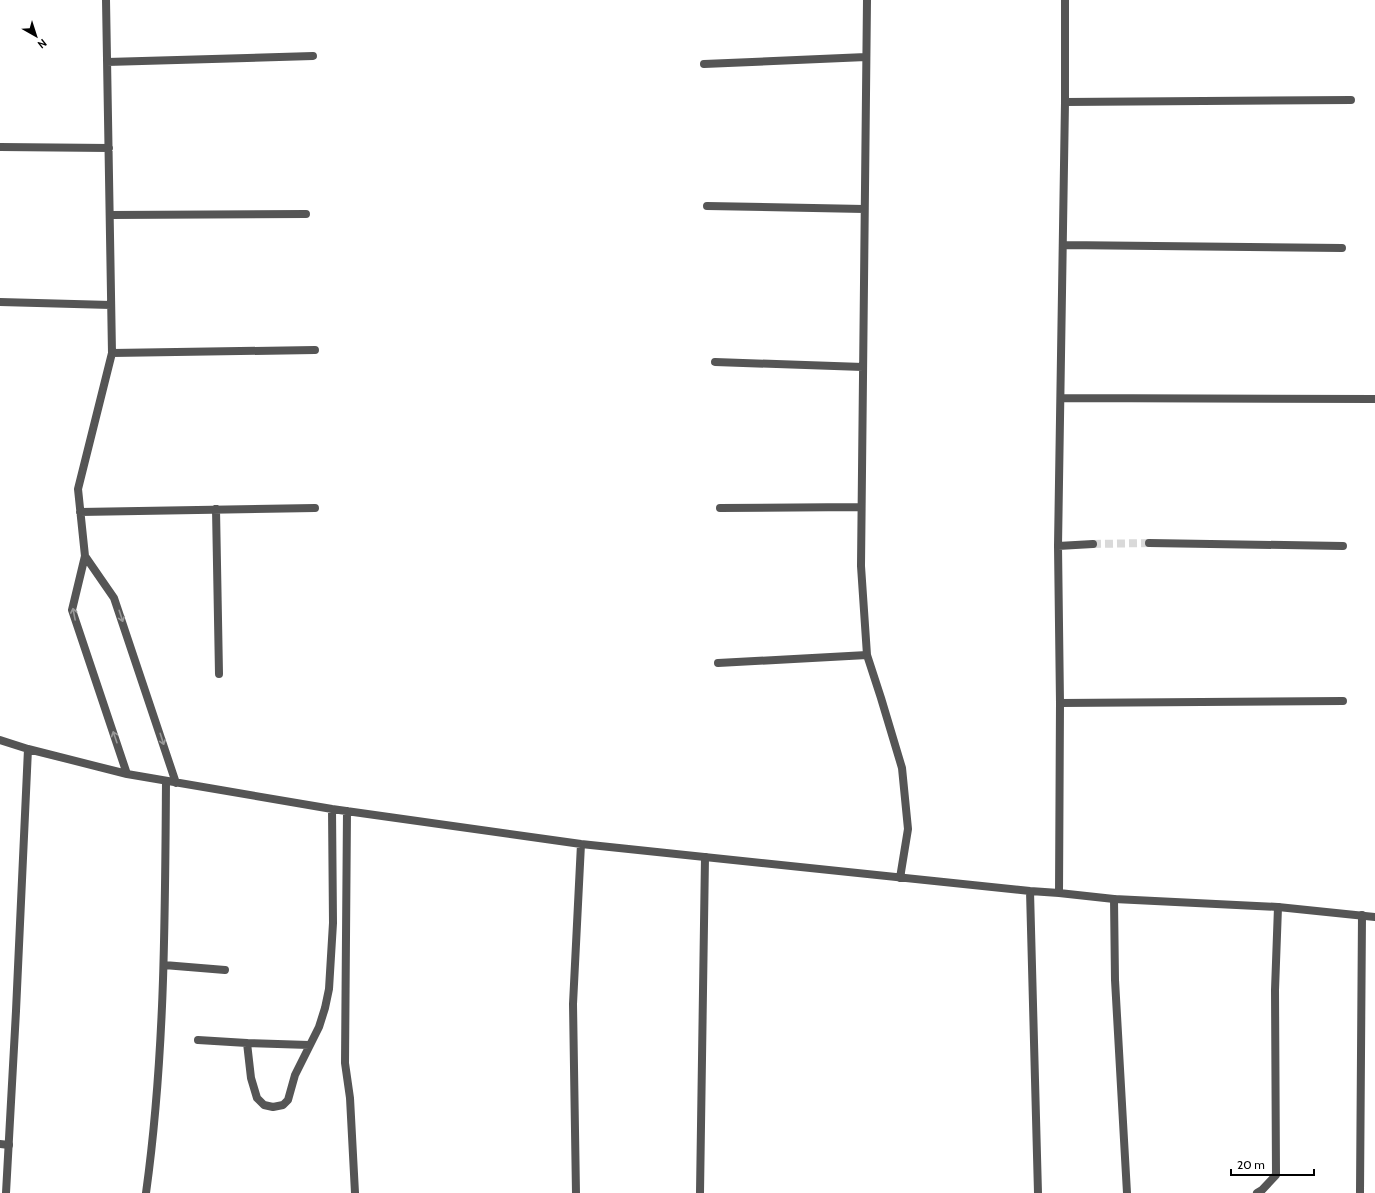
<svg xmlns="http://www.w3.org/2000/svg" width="1375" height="1193" viewBox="0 0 1375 1193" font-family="Cabin,sans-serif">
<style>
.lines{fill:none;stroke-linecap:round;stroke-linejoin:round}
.street-tunnel{stroke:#d9d9d9;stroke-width:8;stroke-dasharray:8 4;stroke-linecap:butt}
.lane{stroke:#555;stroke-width:8}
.street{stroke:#555;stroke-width:8}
.oneway{stroke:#999}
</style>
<rect width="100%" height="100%" fill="#fff"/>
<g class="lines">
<path class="street-tunnel" d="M1093,544L1149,543"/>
<path class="lane" d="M1114,899L1115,980L1127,1193
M164,965L225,970
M0,1144L9,1145
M146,1193C165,1056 165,919 166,781
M700,1193L705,857
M1257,1193L1262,1190L1276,1175L1275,990L1278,907
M1360,1193L1362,915"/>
<path class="street" d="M867,0L861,566L867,655L881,698L902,768L908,829L900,878
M107,62L313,56
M704,64L866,57
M1065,102L1351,100
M0,147L109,148
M707,206L864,209
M110,215L306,214
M1063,245L1342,248
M0,302L111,305
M112,353L315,350
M715,362L863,367
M1061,398L1375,399
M720,508L861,507
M216,509L219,674
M80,512L315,508
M1149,543L1343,546
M1058,546L1093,544
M85,556L78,489L112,353L106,0
M718,663L867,655
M1060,703L1343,701
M0,740L28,749L127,774L332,809L581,844L1030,891L1059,893L1114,899L1278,907L1375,917
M127,774L72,610L85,556L114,598L176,783
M347,811L345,1063L350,1098L355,1193
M1030,891L1038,1193
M1059,893L1060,703L1058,546L1065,102V0
M198,1040L247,1043L251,1078L257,1098L264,1105L273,1107L283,1105L288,1100L295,1075L319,1027L325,1008L329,989L333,923L332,809
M247,1043L309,1045
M6,1193L16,1011L28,749
M576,1193L573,1004L581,844"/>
</g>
<defs><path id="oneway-shaft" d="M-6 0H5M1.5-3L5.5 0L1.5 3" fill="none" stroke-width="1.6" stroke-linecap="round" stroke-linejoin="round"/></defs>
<g class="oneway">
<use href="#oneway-shaft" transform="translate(74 614) rotate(-101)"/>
<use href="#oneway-shaft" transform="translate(121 616) rotate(72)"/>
<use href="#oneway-shaft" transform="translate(115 737) rotate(-109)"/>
<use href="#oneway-shaft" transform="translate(162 739) rotate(72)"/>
</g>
<g transform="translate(36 36) rotate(141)" stroke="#ffffff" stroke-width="3" paint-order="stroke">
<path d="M0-3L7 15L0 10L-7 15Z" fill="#000000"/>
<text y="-6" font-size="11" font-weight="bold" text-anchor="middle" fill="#000000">N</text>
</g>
<path d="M1231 1169v6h83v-6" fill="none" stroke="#000000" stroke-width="2"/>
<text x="1237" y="1169" font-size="12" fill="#000000" stroke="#ffffff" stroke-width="3" paint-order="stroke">20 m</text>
</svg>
